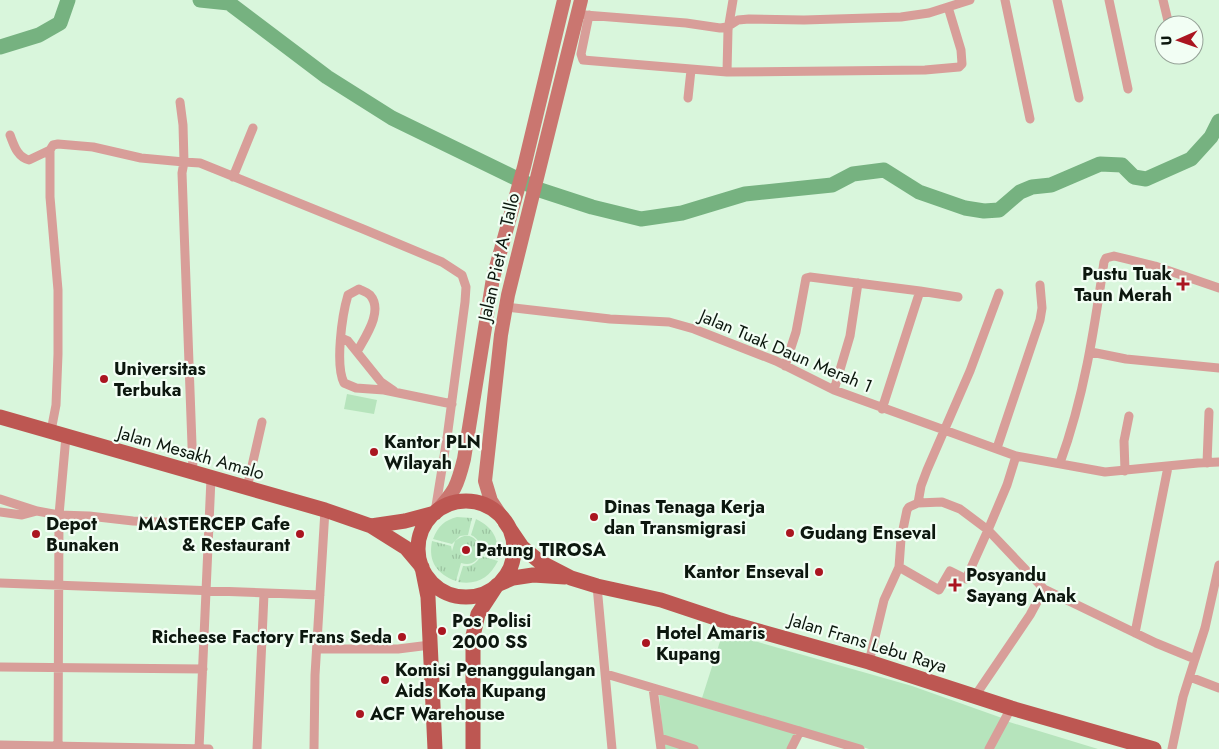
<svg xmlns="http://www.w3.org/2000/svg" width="1219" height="749" viewBox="0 0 1219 749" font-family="Jost,sans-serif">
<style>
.grass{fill:#b6e4bc}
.park{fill:url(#park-tufts)}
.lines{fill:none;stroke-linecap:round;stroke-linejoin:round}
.stream{stroke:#76b280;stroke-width:2.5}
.river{stroke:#76b280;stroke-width:15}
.minor{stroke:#d89e99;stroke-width:9}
.secondary{stroke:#ca7670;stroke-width:14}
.primary{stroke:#bd5752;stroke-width:15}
.poi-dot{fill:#aa1520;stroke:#f2fef4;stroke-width:2}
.labels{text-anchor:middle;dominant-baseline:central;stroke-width:4.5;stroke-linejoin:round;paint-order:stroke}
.street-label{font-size:18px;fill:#0c170e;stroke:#f2fef4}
.poi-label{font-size:18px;font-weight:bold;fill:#0c170e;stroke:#f2fef4;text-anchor:start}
</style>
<defs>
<pattern id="park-tufts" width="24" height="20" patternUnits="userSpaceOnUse" patternTransform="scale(1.25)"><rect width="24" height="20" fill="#b6e4bc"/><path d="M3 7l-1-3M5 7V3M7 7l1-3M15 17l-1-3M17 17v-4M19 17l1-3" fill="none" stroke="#9bc3a0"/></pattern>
</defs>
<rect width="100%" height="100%" fill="#d9f6dc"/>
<path class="grass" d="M347,394L377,400L374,414L344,409Z
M723,632L912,686L1002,718L986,749H869L702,698Z
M659,693L796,733L787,749H664Z
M1006,721L1098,749H992Z"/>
<path class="park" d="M457,517L472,518L468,535L460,536L452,544L433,539C438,526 445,520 457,517Z
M476,519C494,528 499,539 498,559L481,553C477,562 471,566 461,563L456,581C437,574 428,562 432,541L451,546L452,551L455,541C468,530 478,537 481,552C481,545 478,538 471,535Z
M481,556L498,561C489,578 478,585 458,582L463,566C472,567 476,563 481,556Z"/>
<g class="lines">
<path class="stream" d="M201,1L207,0"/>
<path class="river" d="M200,0L229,3L327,77L392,118L540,190L592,207L641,219L682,213L745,194L832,185L853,174L884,170L919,192L965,208L984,211L999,210L1020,192L1032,187L1051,185L1100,164L1122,165L1134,177L1146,179L1191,159L1211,137L1219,121
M0,47L39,35L60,23L68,0"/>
<path class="minor" d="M1005,0L1030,119
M1057,0L1079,98
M1109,0L1128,89
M1163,0L1169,25
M585,15L686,23L720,28L727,27L738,20L749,19L804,20L901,17L929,13L970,0
M589,15L581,54L583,60L727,72L925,70L959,67L962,64L961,50L948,7
M727,72L728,30L733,0
M688,98L691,70
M10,135C14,145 17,157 29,160L50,150L53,145L58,144L93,147L141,158L184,162L183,125L180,102
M50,150V197L58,290V354L56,405L51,431
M233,177L253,128
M920,291L958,297
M506,307L610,319L669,322L694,329L776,361L834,390L1016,456L1105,472L1198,463L1219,462
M341,338L348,341L381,382L394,391
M357,352C365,337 384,311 370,295C367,292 363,291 359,289L348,295C342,315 335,365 344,383L356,388L384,390L452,404
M1091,352L1126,359L1219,368
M785,366L796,332L806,278L810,277L920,291L882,409
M834,390L850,336L858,283
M997,448L1040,320L1042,308L1040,285
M1060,463C1084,397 1094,331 1104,262L1106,258L1114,256L1155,266L1219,288
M1207,463L1209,412
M1125,471L1124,441L1129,416
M193,472L182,173L184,162L200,163L363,229L442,262L462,275L466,287L465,302L447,438L435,512
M247,488L262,422
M0,499L37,511L59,515L89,516L133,521L209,524L199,749
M0,512L22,515L37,511
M209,524L211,478
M899,567L939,590L950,571L966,579L988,530L960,509L942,502L918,503
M0,583L320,595
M597,586L612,749
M1044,589L1156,643L1195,659L1183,697L1172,749
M1135,633L1168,467
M317,649H398L430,645
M1195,659L1205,628L1219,565
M869,662L884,600L899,567L901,539L907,510L909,507L918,503L921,486L927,470L970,371L999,293
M0,667L203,669
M606,674L860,749
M1190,677L1219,688
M653,688L661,749
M975,696L1030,615L1044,589L988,530L1007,485L1016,456
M660,738L694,749
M0,745L209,749
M58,749L59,515L66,436
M257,749L264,594
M314,749L315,675L325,510
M791,749L800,731
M989,749L1011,708"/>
<path class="secondary" d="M435,513C455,491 457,487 464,459L493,278L524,167L564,0
M505,522L491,501L485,481L501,335L508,295L581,0"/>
<path class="primary" d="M0,417L325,510L371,526L406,548L422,567L428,597L435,749
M418 549a48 48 0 1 1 96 0a48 48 0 1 1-96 0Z
M505,522L522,547L540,562L571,578L597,586L661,600L730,623L869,662L1011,708L1154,749
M371,526L405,521L435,513
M473,749V636L478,614L497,585L513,578L533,575L565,577"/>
</g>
<g class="poi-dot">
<path d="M1180.5 276.5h5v5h5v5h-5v5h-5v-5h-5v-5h5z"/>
<circle cx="104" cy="379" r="5"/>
<circle cx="374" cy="452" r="5"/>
<circle cx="594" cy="517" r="5"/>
<circle cx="790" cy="533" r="5"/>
<circle cx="36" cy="534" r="5"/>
<circle cx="300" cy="534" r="5"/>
<circle cx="466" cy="550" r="5"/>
<circle cx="819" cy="572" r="5"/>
<path d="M952.5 577.5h5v5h5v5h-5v5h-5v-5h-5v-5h5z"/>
<circle cx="442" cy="631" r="5"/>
<circle cx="402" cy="637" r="5"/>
<circle cx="646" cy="643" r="5"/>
<circle cx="385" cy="680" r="5"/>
<circle cx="360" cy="714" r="5"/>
</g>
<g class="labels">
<g class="street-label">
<text transform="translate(499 257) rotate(-77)">Jalan Piet A. Tallo</text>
<text transform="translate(786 351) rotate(23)">Jalan Tuak Daun Merah 1</text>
<text transform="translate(191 453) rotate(16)">Jalan Mesakh Amalo</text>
<text transform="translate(868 643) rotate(17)">Jalan Frans Lebu Raya</text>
</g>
<g class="poi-label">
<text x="1172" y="274" text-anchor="end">Pustu Tuak<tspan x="1172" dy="21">Taun Merah</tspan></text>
<text x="114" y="369">Universitas<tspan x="114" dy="21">Terbuka</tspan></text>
<text x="384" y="442">Kantor PLN<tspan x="384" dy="21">Wilayah</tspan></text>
<text x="604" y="507">Dinas Tenaga Kerja<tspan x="604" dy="21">dan Transmigrasi</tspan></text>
<text x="46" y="524">Depot<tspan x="46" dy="21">Bunaken</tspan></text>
<text x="290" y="524" text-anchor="end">MASTERCEP Cafe<tspan x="290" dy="21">&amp; Restaurant</tspan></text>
<text x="800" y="533">Gudang Enseval</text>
<text x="476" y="550">Patung TIROSA</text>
<text x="809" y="572" text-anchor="end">Kantor Enseval</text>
<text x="966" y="575">Posyandu<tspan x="966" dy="21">Sayang Anak</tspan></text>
<text x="452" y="621">Pos Polisi<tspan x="452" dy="21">2000 SS</tspan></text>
<text x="656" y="633">Hotel Amaris<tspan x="656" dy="21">Kupang</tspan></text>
<text x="392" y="637" text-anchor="end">Richeese Factory Frans Seda</text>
<text x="395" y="670">Komisi Penanggulangan<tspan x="395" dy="21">Aids Kota Kupang</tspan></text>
<text x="370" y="714">ACF Warehouse</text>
</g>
</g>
<g transform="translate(1179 40) rotate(268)"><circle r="24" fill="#f2fef4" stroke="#96a298"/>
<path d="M0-4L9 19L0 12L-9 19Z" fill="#aa1520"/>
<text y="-8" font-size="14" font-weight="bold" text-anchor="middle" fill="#0c170e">U</text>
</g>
</svg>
